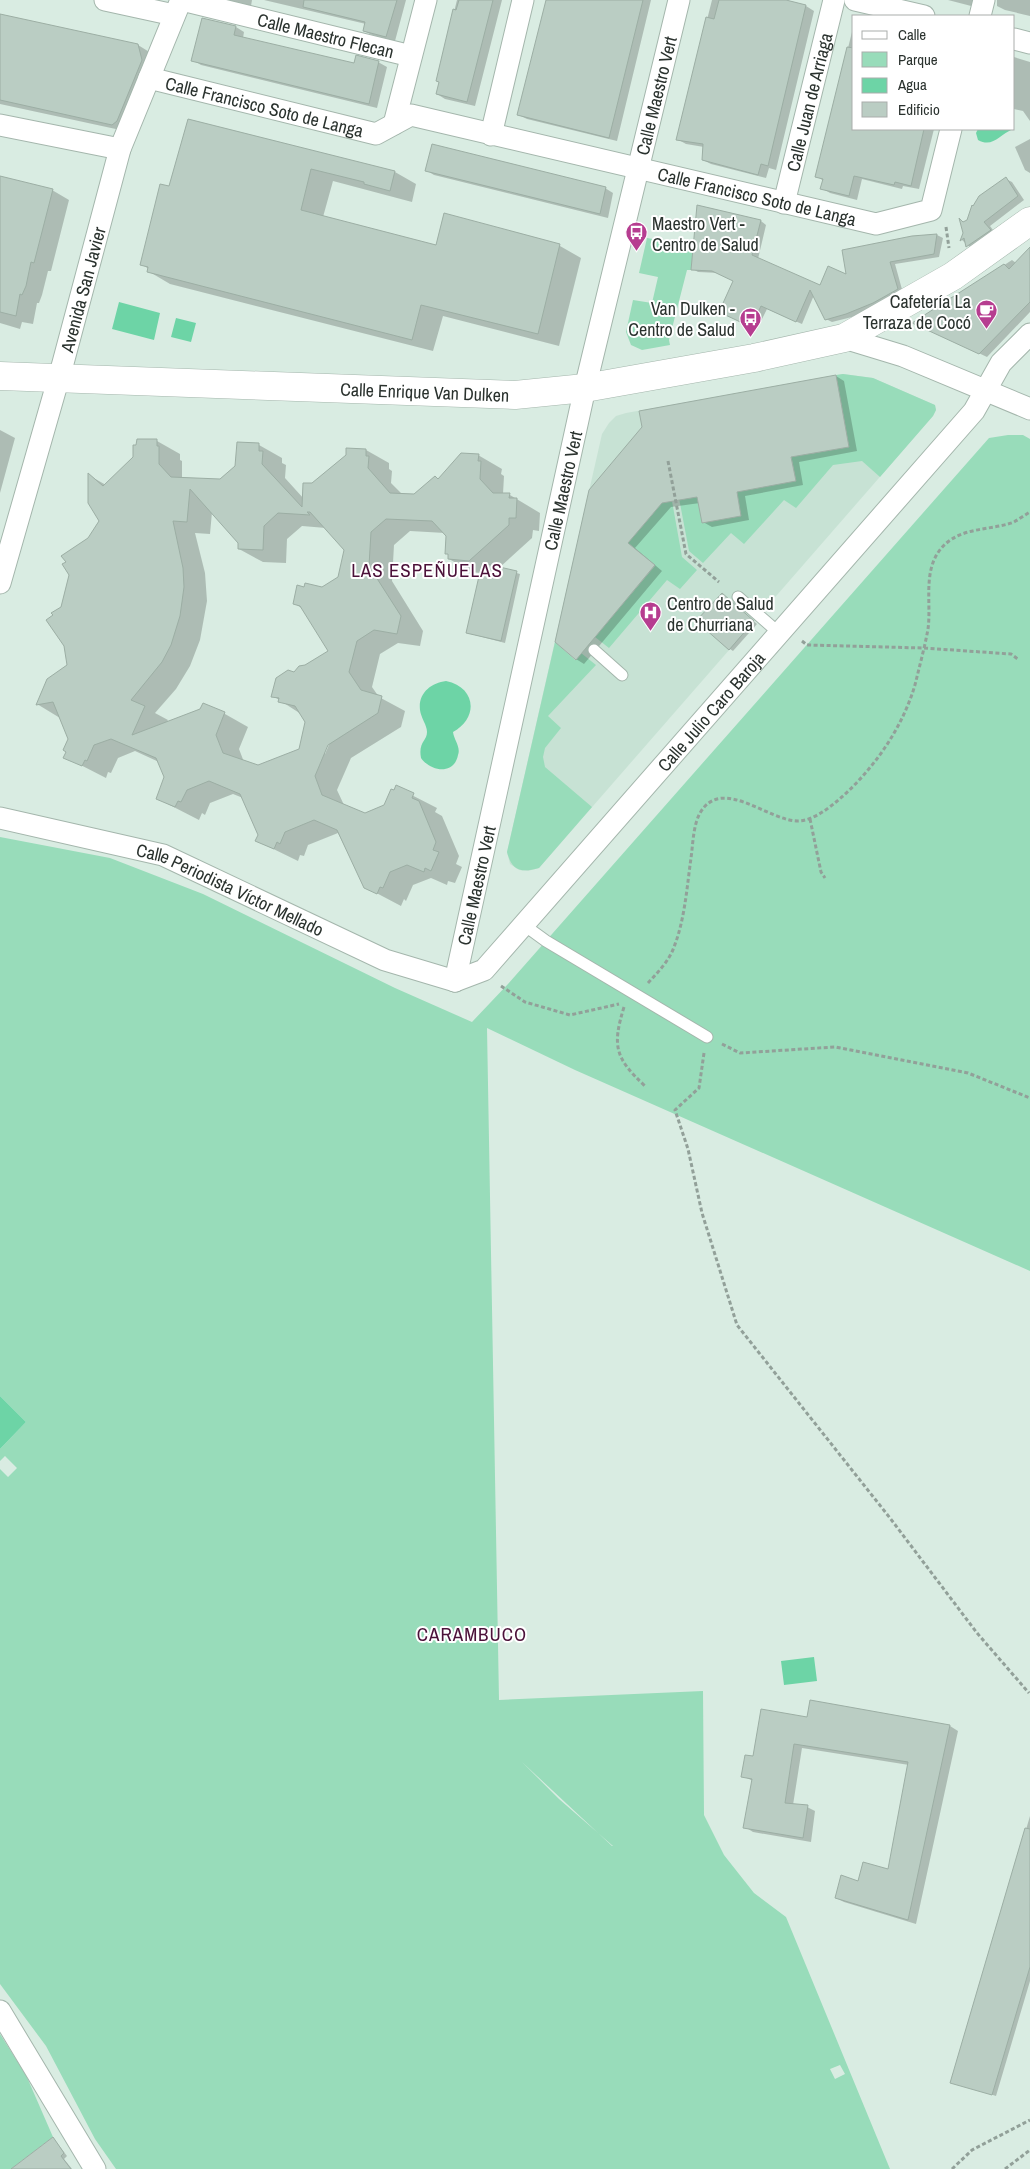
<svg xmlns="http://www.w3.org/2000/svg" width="1030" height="2169" viewBox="0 0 1030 2169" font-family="'Archivo Narrow',sans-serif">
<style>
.built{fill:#c7e2d4}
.green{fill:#98dcba;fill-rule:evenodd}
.water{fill:#6dd4a6}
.shadow{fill:#0003;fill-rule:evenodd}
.building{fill:#bacdc3;stroke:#9caea4;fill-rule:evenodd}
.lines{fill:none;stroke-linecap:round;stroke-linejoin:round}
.lane-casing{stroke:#a4b6ac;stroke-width:13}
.street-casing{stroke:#a4b6ac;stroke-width:23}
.secondary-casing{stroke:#a4b6ac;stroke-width:29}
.path{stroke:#92a099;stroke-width:3;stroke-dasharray:4 2.5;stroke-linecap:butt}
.lane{stroke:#fff;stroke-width:11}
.street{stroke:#fff;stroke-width:21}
.secondary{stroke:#fff;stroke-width:28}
.labels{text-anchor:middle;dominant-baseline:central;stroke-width:4;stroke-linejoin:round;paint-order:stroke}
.street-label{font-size:18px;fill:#2a322e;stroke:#fff}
.poi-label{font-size:18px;fill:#2a322e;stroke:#fff;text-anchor:start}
.neighbourhood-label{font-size:19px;letter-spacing:1px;fill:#4b1139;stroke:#fff}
</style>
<rect width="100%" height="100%" fill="#d9ece2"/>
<path class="built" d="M843,374L873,378L935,405L936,410L933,416L539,868L528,871L519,870L510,864L507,852L602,434L609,423L616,416L626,413Z"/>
<path class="green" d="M647,238L694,246L691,270H687L669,340L670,345L642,350L631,345L626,332L633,300L652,303L658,277L639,273Z
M843,374L873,378L935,405L936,410L933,416L880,477L862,461L833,465L796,508L784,500L744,544L731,533L703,563L689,551L672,461L741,516L725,423L796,481L783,412L801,409L810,454L849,447L836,375Z
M1008,435H1023L1030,439V1271L575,1070L487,1028L499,1700L703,1691L704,1815L724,1855L754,1893L786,1917L890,2169H116L95,2139L46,2046L0,1984V1469L8,1477L17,1468L5,1456L0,1461V1449L26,1422L0,1396V837L110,858L203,894L395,988L472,1022L508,984L989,438ZM522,1762L612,1846H613L559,1799ZM840,2065L845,2074L835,2079L830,2069Z
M672,501L682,557L697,570L680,589L667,580L609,648L595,637L655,566L615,532L627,518L640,529L653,514L650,505Z
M555,642L575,660L581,653L596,665L548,716L561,728L545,748L543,757L545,767L592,807L539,868C521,873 512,871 507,852Z
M0,2034L26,2075L53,2137L11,2169H0Z"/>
<path class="water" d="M978,129H1013C999,135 993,148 978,140L976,133Z
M119,302L160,313L154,340L112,329Z
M176,318L196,323L191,342L171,337Z
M446,681C476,687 479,718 453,732C454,740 461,747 458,755C454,776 430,771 421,758C418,742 427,741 427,732C427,725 421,718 420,710C418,693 431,683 446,681Z
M0,1396L26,1422L0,1449Z
M814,1657L817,1681L784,1685L781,1661Z"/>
<path class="shadow" d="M228,0H252L251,6Z
M264,0H406L395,41L372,35L364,31L366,24Z
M457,0H502L475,106L445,99L437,94L440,82L437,80Z
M547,0H651L617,141L527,119L519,115Z
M712,0H780L806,6L814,11L776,170L769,168L766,178L711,164L703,160L704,147L686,144L677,139Z
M948,0H981L975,7Z
M997,0H1030V16L1005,10L997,6Z
M0,15L138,45L151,53L125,131L0,104Z
M203,19L236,27L244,32L243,38L355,64L378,62L387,67L377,108L201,65L193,60Z
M854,24V129H934L919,189L903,186L902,189L862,179L857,200L830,193L822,188L824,181L816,176Z
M1014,57L1030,62V121L1023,111L1014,109Z
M189,120L395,172L416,184L412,202L333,181L323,217L437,246L445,215L560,246L581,258L559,346L443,316L433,351L170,284L148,271L149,269L141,264L170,187Z
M1030,139V173L1025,170L1015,147Z
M426,170L605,188L613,193L608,218L434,175Z
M0,177L52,190L69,200L51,271H48L42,295L39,303H37L33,324L22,322L20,329L0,323Z
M1006,179L1012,182L1024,200L990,226L996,234L973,250L962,240L973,207Z
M761,221L766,225L758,259L820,287L847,276L913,238L937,235L943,238L939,257L895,264L903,293L879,306L852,317L832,322L826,319L814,295L802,324L767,309L757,329L726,315L734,281L719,273L698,272L693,269Z
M1030,250V312L987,357L915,323L1012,260L1016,263Z
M836,376L844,381L857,451L799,462L803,485L745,496L749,520L712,527L703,522L700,503L671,507L635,548L662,571L584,664L576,659L590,491Z
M0,430L15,438L0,493Z
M157,441L180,454V460L182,461V478L220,480L259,445L282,458V463L286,465L285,478L304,499L312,485L366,450L389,463V469L392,471L391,483L402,494L415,495L478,455L502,469L501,474L504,476L503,494L510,495L540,513L539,531L533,530L532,538L499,568L520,574L505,643L467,633L481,573L472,572L449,559L447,536L445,533L410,531L394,545L392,581L423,631L420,646L398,643L380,654L372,687L379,697L405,711L401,727L351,758L337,790L344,805L365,814L385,806L396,787L437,808L435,812L442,816L459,856L456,864L462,867L455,883L448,881L447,885L431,878L413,885L406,901L404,899L401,906L365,887L338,833L308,845L304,856L300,855L298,861L257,841L259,835L243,798L233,794L210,803L205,815L202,813L199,820L158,799L165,776L159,762L135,751L118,758L111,773L108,772L106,778L65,757L70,739L60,718L37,704L68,665L62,608L89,539L101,521L90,476L106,485ZM212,512L239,542V549L263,562L286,563L287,539L302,526L326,528L346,549L340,577L322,588H306L294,603L303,609L330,651L295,673L273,696L301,714L306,721L300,750L258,767L244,762L239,749L248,727L225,714L203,705L201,709L166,723L168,720L155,713L176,689L190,666L200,640L207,601L205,573L195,533L210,534ZM331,740L325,754V747Z
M725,597L757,624L733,651L730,649Z
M808,1718L950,1726L958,1731L916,1924L844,1902L836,1898L889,1870L909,1765L802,1748L793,1805L807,1807L815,1811L811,1842L753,1832L745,1827L753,1781L743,1776L754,1758Z
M1030,1816V1981L996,2096L952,2082Z
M53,2138L67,2156L64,2159L72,2169H13Z"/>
<path class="building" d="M304,0H397L386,37L363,31L365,22L303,7Z
M459,0H493L467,102L436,94L439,82L436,81L453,9L456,10Z
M546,0H643L609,138L517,115Z
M719,0H786L806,5L768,166L761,164L758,175L702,160L703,144L676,140L706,17L714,19Z
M0,14L138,44L142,60L117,121L112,125L0,100Z
M202,18L236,26L234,35L354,63L356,55L379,61L369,104L191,61Z
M847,47L854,48V129H924L911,186L895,182L894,185L854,176L849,196L820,189L823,179L815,177Z
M188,119L395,171L390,191L364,184V182L311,169L301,210L436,245L444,213L560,244L538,334L421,305L412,340L147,272L148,267L140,265L160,184L169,186Z
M432,144L606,187L600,214L425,171Z
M0,176L53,189L34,263L31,262L26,286L22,295L20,294L16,316L0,312Z
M1006,177L1018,196L984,222L991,230L966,247L964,238L960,241L963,233L959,218L963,222L967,220L972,205L973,206L979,196Z
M697,205L761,220L752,255L820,285L828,266L846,274L842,250L912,236L937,234L934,254L890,262L898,289L873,303L846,314L825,320L810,290L796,322L761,306L751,327L719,312L733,281L712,271L691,270Z
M1030,247V302L979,354L912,323L1004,264L1009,269Z
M836,375L849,447L791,457L796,481L737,492L741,516L702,523L697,497L662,503L628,543L655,565L576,660L555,642L589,490L642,427L639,411Z
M137,439H157V446H159V464L171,477L220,479L235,466L237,442L259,443V451H263L262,464L302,507L303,483H312L346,455V448L366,449V456H369L368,468L390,493L414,494L435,476L438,479L461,453L479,454L478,461H481L480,479L493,493H510L509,498H517L516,518H509V525L469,561L448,559V554H445L446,536L432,521L386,519L371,532L369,566L401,616L397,634L374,630L357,641L349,672L361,690L382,696L378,713L328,745L315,776L322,795L365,813L384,805L391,789L394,790L396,785L414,793L412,798L419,801L436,842L433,850L439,852L431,871L425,868L424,872L407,865L390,872L383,888L380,887L377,894L364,888L337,830L314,820L285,832L280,844L277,842L274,849L255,841L258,835L240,794L209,781L187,790L181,802L178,801L175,807L156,799L164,777L156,758L111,739L94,745L87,761L85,760L82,766L63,758L66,752L63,750L68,739L53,702L36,705L47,679L67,665L64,646L46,620L53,615L51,613L61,607L69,575L62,564L66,562L61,556L88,538L99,521L88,503V473L103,486L133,457V445H136ZM190,489L238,543V549L263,550L264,526L278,513L310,515L307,512H310L344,550L338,577L322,587L305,583L304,587L297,585L293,604L300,606L328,651L305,665L299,666L294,672L288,670L276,678L271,697L279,698L278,702L295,706L305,722L299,749L258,765L223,753L216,735L225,712L203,703L200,709L132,735L145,706L131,700L162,662L171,645L180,616L184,587L183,568L173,521L187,522Z
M482,563L517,571L501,641L466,633Z
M722,593L754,621L729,650L696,621Z
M810,1700L950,1725L908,1920L835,1898L841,1875L858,1881L863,1862L888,1869L908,1762L794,1744L785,1803L808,1805L803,1838L743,1828L752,1779L741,1777L745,1755L753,1756L761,1709L807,1717Z
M1025,1828L1030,1829V1967L992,2095L950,2083Z
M53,2137L64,2153L61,2156L71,2169H11Z"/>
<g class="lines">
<defs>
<path id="lane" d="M738,597L779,633
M594,650L622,675
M524,925L546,941L707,1037"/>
<g id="street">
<path d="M105,0L174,15"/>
<path id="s1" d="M182,0L411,56"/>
<path d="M855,0L924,16"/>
<path d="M980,16L984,0"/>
<path d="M1014,39L1030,43"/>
<path id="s2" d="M149,78L376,134L411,115L876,224L931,210L951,129"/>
<path d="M394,124L426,0"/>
<path d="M0,125L120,149"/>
<path d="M491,135L523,0"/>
<path id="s3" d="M784,203L834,0"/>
<path d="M844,338L903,356L1030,409"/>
<path id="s4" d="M0,583L63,363L120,149L181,0"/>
<path id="s5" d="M0,818L163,855L385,960L455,981"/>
<path id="s6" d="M455,981L585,388L679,0"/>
<path id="s7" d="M455,981L484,970L974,411L1001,363L1030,334"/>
<path d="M0,2011L95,2169"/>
</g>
<g id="secondary">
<path id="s8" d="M0,376L515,395L585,388L754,358L844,338L953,276L1030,221"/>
</g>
</defs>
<use href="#lane" class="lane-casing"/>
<use href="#street" class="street-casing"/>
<use href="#secondary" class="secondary-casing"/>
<path class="path" d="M946,227L949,248
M668,461L686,554L719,582
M802,641L807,645L923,648L1011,654L1019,660
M810,819L821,872L825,878
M648,983C658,972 669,961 674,947C685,919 687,886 691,858C693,844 693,826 700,813C722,775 769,822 799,821C813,820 826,810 836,802C872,772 904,727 916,681C920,664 925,646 928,629C932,600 920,563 949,541C968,527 993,530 1014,522C1019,519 1025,515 1030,512
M501,986L525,1002L570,1015L619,1004
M624,1007C612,1046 615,1058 645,1086
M722,1044L740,1053L835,1047L968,1073L1030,1098
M704,1053L699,1088L675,1110L688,1149L702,1213L737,1325L890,1518L977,1633L1029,1693
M952,2169L972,2150L1030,2120
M1005,2169L1030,2150"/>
<use href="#lane" class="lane"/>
<use href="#street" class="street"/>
<use href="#secondary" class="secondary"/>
</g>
<defs>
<symbol id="bus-pin" viewBox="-11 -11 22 30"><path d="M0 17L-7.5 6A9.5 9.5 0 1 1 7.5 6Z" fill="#b63d90" stroke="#fff"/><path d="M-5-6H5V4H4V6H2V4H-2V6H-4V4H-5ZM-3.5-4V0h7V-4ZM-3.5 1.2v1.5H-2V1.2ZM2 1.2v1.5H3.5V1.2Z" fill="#fff"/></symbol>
<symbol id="cafe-pin" viewBox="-11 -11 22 30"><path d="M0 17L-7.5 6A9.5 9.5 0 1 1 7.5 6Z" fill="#b63d90" stroke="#fff"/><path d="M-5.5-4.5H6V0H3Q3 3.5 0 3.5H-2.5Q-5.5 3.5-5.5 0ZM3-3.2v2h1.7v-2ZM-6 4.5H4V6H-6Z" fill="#fff"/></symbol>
<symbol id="hospital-pin" viewBox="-11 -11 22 30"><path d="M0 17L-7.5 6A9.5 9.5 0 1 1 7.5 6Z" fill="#b63d90" stroke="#fff"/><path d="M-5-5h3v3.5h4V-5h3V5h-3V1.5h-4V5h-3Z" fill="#fff"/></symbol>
</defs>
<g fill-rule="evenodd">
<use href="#bus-pin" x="624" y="220" width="25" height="34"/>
<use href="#cafe-pin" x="974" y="298" width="25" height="34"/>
<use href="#bus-pin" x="738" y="306" width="25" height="34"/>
<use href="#hospital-pin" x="638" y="600" width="25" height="34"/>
</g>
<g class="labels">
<g class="street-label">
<text stroke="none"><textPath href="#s1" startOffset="148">Calle Maestro Flecan</textPath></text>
<text stroke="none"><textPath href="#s6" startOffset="908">Calle Maestro Vert</textPath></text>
<text stroke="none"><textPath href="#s3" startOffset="104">Calle Juan de Arriaga</textPath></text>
<text stroke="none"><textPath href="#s2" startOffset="119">Calle Francisco Soto de Langa</textPath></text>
<text stroke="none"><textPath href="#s2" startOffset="629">Calle Francisco Soto de Langa</textPath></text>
<text stroke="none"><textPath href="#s4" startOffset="305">Avenida San Javier</textPath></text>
<text stroke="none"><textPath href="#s8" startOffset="425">Calle Enrique Van Dulken</textPath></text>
<text stroke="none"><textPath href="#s6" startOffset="502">Calle Maestro Vert</textPath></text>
<text stroke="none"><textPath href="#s7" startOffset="375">Calle Julio Caro Baroja</textPath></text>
<text stroke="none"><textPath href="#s6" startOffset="98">Calle Maestro Vert</textPath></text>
<text stroke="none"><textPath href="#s5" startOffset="242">Calle Periodista Víctor Mellado</textPath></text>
</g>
<g class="poi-label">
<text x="652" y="223">Maestro Vert -<tspan x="652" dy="21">Centro de Salud</tspan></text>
<text x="971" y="301" text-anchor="end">Cafetería La<tspan x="971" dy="21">Terraza de Cocó</tspan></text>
<text x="735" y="308" text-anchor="end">Van Dulken -<tspan x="735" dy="21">Centro de Salud</tspan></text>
<text x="667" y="603">Centro de Salud<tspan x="667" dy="21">de Churriana</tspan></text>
</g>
<g class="neighbourhood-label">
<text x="427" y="570">LAS ESPEÑUELAS</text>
<text x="472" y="1634">CARAMBUCO</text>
</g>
</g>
<rect x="852" y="15" width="162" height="115" fill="#ffffff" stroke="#aaadab"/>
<rect x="862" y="31" width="25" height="8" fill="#ffffff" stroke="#aaadab"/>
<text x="898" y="40" font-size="15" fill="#2a322e">Calle</text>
<rect x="862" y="52" width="25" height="15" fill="#98dcba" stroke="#aaadab"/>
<text x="898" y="65" font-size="15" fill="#2a322e">Parque</text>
<rect x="862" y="78" width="25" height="15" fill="#6dd4a6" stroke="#aaadab"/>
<text x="898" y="90" font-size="15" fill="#2a322e">Agua</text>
<rect x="862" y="102" width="25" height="15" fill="#bacdc3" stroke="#aaadab"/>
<text x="898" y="115" font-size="15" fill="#2a322e">Edificio</text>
</svg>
